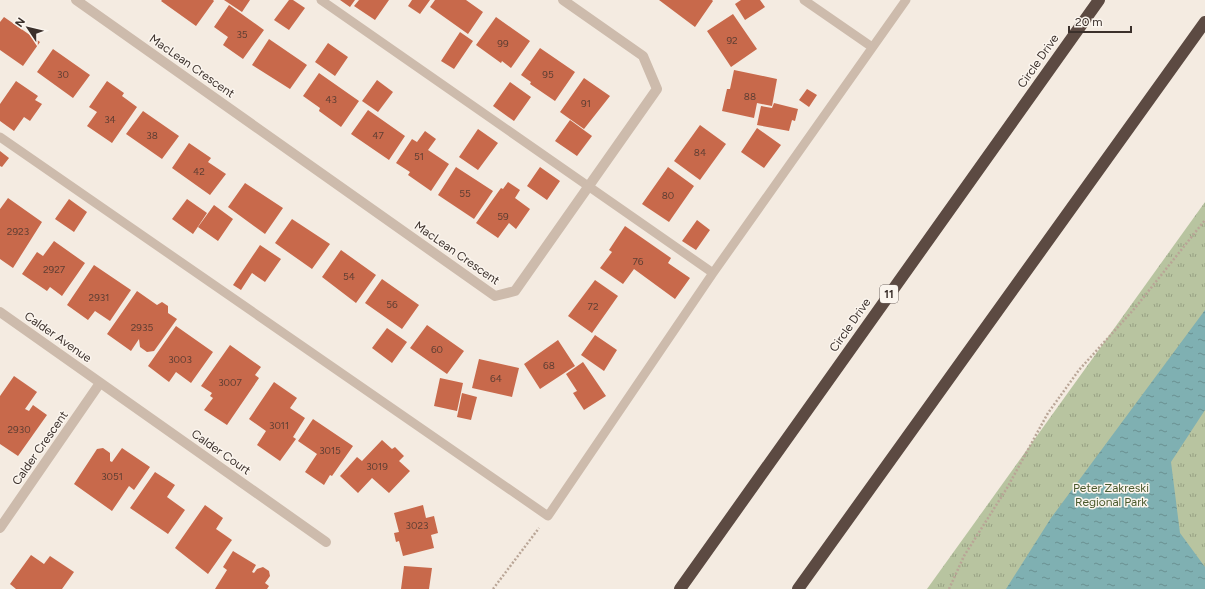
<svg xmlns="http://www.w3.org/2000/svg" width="1205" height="589" viewBox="0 0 1205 589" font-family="Figtree,sans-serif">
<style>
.park{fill:url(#park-tufts)}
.water{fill:url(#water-ripples)}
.building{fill:#c8694b}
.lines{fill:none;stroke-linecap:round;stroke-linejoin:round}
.path{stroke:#b9a596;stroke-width:2.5;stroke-dasharray:2 2;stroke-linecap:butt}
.service{stroke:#cdbbac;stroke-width:9}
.minor{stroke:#cdbbac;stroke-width:10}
.motorway{stroke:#5c4a42;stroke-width:12}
.labels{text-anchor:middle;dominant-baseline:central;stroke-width:3;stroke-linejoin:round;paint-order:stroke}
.number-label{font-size:10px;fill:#5e3e33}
.shield{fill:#fbf5ee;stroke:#756b66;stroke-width:1}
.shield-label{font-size:11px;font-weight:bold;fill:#3b302b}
.street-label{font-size:12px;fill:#3b302b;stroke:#fbf5ee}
.park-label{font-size:12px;fill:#4a5a2e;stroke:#fbf5ee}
</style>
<defs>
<pattern id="park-tufts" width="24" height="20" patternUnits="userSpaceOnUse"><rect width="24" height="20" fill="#b8c4a0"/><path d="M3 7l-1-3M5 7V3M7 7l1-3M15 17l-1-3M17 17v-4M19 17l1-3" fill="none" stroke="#97a083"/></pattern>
<pattern id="water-ripples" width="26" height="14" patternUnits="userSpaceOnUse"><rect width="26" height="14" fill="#7fb0b2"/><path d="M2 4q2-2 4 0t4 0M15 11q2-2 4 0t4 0" fill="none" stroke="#699091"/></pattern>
</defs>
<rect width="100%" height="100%" fill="#f4ebe1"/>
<path class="park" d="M1205,202V589H927Z"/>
<path class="water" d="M1205,310V410L1171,462L1180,533L1205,567V589H1006L1051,518Z"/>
<path class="building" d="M162,0H213L214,1L196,26L161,1Z
M224,0H250L242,12Z
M289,0H293L305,8L289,30L274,20Z
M340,0H355L350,7Z
M359,0H389L375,20L354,6Z
M412,0H430L420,14L408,6Z
M435,0H466L483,12L468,34L430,7Z
M659,0H712L713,1L695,27Z
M741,0H760L765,7L745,20L735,4Z
M229,5L264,30L243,59L223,45L228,37L214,27Z
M733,14L757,49L731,67L707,31Z
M4,17L40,42L23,66L0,50V22Z
M496,17L530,41L511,68L502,61L501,63L476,45Z
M460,32L473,41L454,69L441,61Z
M269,39L307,65L290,89L252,65Z
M328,43L348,57L335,76L315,62Z
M540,48L575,72L555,101L530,84L531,82L521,75Z
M53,49L90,75L73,98L37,72Z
M734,70L777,79L772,106L757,103L754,118L722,111L727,89H730Z
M319,73L359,101L341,127L319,111L320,108L303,96Z
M584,78L610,96L584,129L560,112Z
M377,80L393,92L378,112L362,101Z
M16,81L38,96L35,100L42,104L30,121L24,117L14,131L0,121V104Z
M107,81L124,93L122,96L137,107L112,143L87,126L97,112L89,107Z
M510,82L531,97L514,121L493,106Z
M807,89L817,95L809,107L799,100Z
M774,103L798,109L795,121L792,120L789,131L757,125L761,106L772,108Z
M368,110L405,136L389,160L351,134Z
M143,111L179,136L162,159L126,134Z
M570,120L592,136L577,156L555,141Z
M700,125L726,144L700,180L674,161Z
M757,128L781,145L764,168L741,152Z
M478,129L498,143L478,170L459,157Z
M425,131L436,139L428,150L449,164L431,191L408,175L410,172L396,163L412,139L417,142Z
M189,143L211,158L208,162L226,174L210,195L172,168Z
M0,151L9,158L2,167L0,166Z
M456,167L493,191L474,219L438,195Z
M540,167L560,181L547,200L527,186Z
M668,167L694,186L669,222L642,204Z
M508,182L520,190L515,198L530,209L516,229L509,223L498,238L476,223L501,188L503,189Z
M245,183L283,208L265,234L228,207Z
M8,198L42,222L13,268L0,259V209Z
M69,199L87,212L74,232L55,219Z
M187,199L207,213L193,234L172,219Z
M214,205L233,219L218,241L198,227Z
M292,219L330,244L312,269L275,243Z
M697,220L710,230L696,250L682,241Z
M625,226L671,258L668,263L690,278L675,299L634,269L623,284L600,268L612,252L609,250Z
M54,241L85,263L62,296L50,287L47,291L22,274L37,252L43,256Z
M260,245L281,259L265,282L252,273L241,290L233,285Z
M341,250L376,275L356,303L322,277Z
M94,265L131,290L110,321L95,311L88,320L67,305Z
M382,279L419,305L402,329L365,303Z
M595,280L618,296L592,333L568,316Z
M137,291L157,305L162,302L168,306V313L177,319L154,351L147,352L140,347L139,339L131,351L107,334Z
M427,325L464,351L447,374L410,348Z
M176,326L213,352L191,383L176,372L169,382L148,366Z
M387,328L407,342L392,363L372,348Z
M595,335L617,350L604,371L581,355Z
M558,340L575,366L540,389L524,364Z
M230,345L261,367L255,375L259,378L227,425L204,410L213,398L210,396L212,393L201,386Z
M479,359L519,368L512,397L472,388Z
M583,362L606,396L584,410L573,393L577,391L566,374Z
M14,376L37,392L25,409L29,411L33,405L47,415L18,456L0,444V396Z
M440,378L463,383L457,411L434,406Z
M274,382L297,398L290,408L305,418L293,437L296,439L280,461L257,445L266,431L249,419Z
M462,393L477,397L471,420L457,417Z
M313,419L353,446L332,476L330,475L324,485L305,472L317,454L298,441Z
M382,440L392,449L395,447L404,456L399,461L410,471L389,493L372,478L358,493L340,476L357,457L362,461Z
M103,448L110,453V461L112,462L122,448L150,467L134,490L129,486L112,511L74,484L97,449Z
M155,472L175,485L167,497L185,510L168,534L130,508Z
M205,505L223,518L216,529L232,540L208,574L175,548Z
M423,505L426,518L434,516L438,533L431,535L434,548L403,556L399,541L396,542L394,533L399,532L394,513Z
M233,551L256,565L252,572L254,573L257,569L263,567L269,571L270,576L265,583L269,586L267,589H215L227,570L223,567Z
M31,555L44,564L50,556L74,572L62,589H16L10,584Z
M404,566L432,568L429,589H401Z"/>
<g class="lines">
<path class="path" d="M493,589L539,528
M949,589L964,556L1007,488L1048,413L1079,370L1135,308L1205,220"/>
<path class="service" d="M321,0L713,273
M804,0L872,47
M0,137L548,516L713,273L906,0"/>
<path class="minor" d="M76,0L495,296L515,291L657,89L643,56L563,0
M0,312L326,542
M0,528L100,383"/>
<path class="motorway" d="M680,589L1099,0
M798,589L1205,22"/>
</g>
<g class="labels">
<g class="number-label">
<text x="242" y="34">35</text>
<text x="732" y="40">92</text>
<text x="503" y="43">99</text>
<text x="63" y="74">30</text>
<text x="548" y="74">95</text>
<text x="750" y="96">88</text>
<text x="331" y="99">43</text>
<text x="586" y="103">91</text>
<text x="110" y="119">34</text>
<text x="152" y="135">38</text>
<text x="378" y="135">47</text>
<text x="700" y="152">84</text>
<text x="419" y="156">51</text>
<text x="199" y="171">42</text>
<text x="465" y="193">55</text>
<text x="668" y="195">80</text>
<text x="503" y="216">59</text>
<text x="18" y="231">2923</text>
<text x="638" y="261">76</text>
<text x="54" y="269">2927</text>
<text x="349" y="276">54</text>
<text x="99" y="297">2931</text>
<text x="392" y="304">56</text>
<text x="593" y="306">72</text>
<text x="142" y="327">2935</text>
<text x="437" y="349">60</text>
<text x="180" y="359">3003</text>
<text x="549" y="365">68</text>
<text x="496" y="378">64</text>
<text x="230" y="382">3007</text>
<text x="279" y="425">3011</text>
<text x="19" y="429">2930</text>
<text x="330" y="450">3015</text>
<text x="377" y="466">3019</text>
<text x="112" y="476">3051</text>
<text x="417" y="525">3023</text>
</g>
<rect class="shield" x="880" y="285" width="18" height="18" rx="3"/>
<g class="shield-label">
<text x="889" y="294">11</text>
</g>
<g class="street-label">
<text transform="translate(1038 61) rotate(-55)">Circle Drive</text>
<text transform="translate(192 66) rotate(35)">MacLean Crescent</text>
<text transform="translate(457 253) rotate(35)">MacLean Crescent</text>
<text transform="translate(850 325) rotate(-55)">Circle Drive</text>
<text transform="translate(58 337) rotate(35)">Calder Avenue</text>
<text transform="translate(40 448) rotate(-55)">Calder Crescent</text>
<text transform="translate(221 452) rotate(35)">Calder Court</text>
</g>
<g class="park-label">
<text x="1111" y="488">Peter Zakreski<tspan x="1111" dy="14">Regional Park</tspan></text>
</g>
</g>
<g transform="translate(28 28) rotate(305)" stroke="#fbf5ee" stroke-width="3" paint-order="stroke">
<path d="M0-3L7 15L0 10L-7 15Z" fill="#3b302b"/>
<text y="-6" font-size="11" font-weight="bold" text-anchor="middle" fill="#3b302b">N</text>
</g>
<path d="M1069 26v6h62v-6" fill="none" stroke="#3b302b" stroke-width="2"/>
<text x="1075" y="26" font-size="12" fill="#3b302b" stroke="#fbf5ee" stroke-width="3" paint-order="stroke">20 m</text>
</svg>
